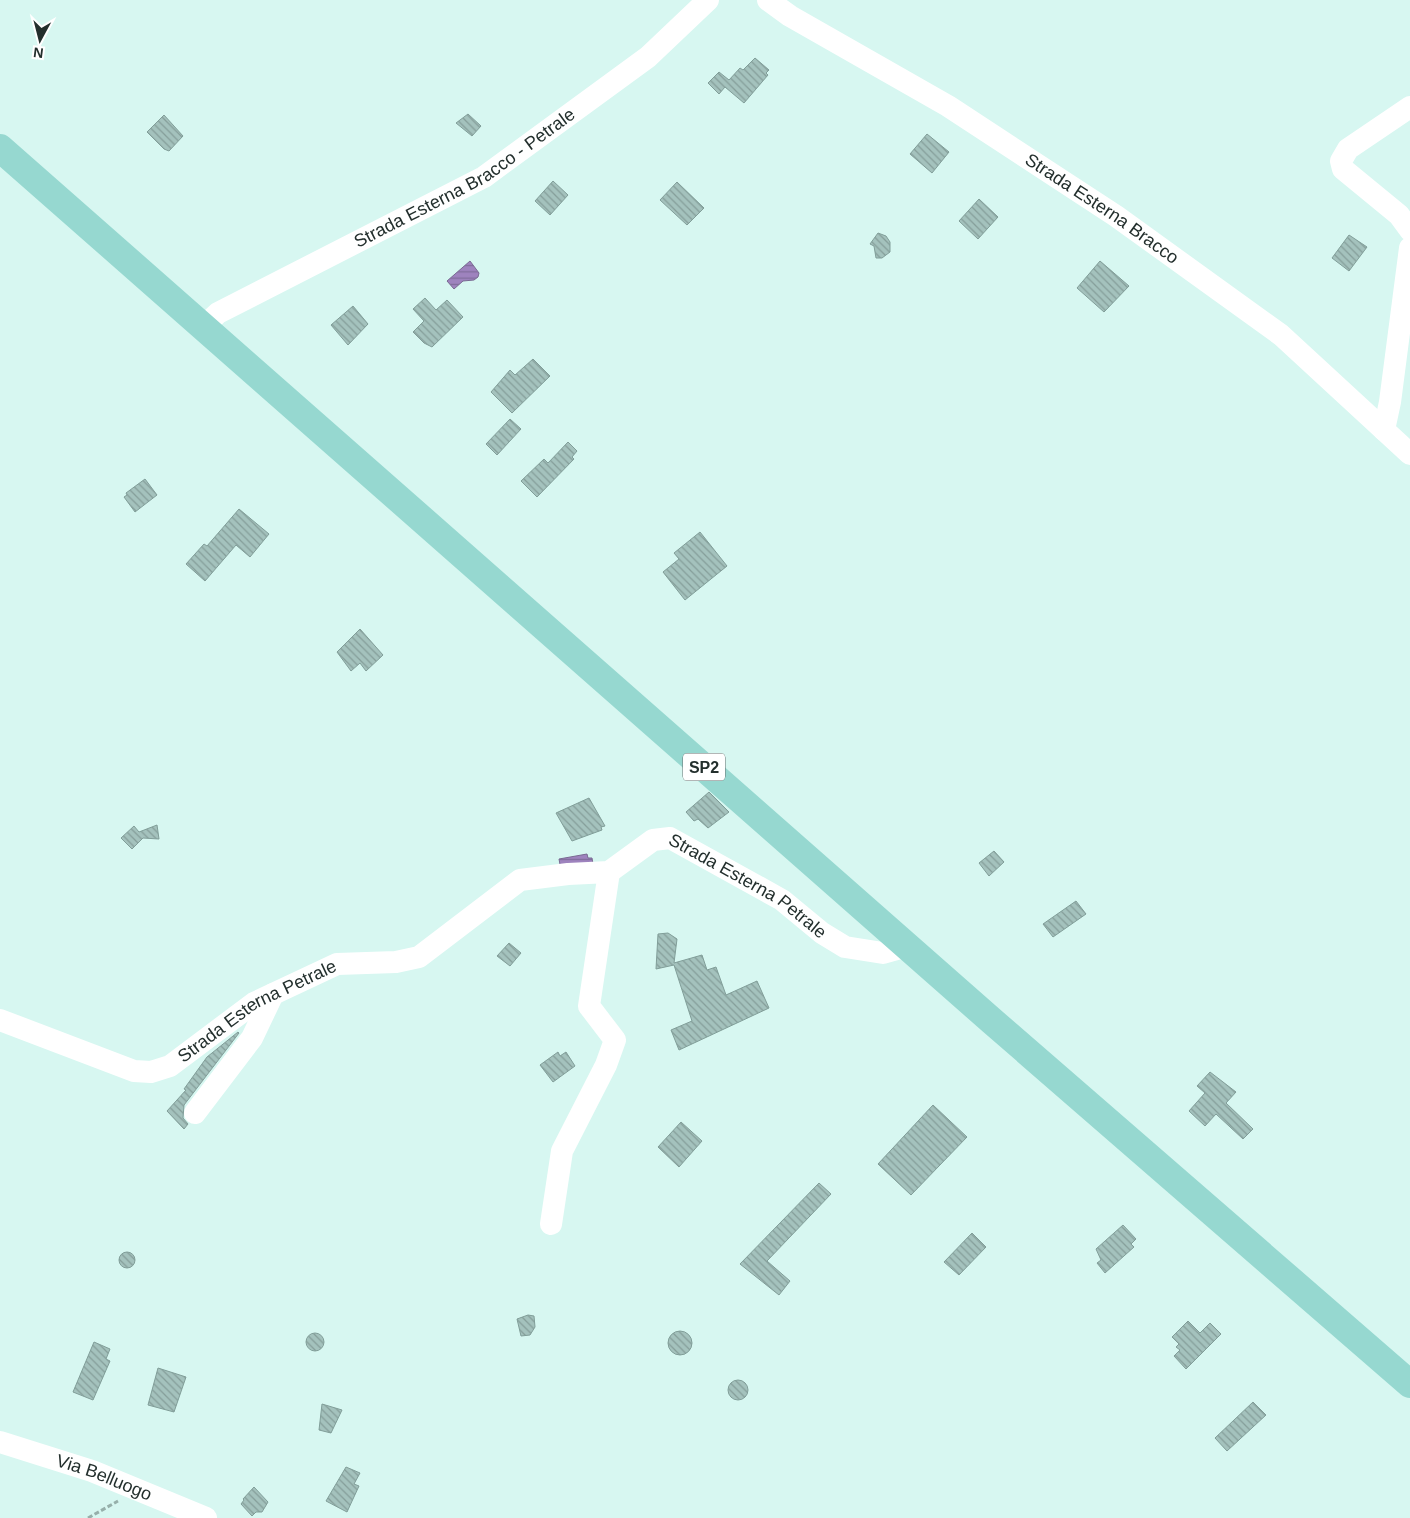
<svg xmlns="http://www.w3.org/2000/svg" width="1410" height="1518" viewBox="0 0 1410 1518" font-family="Arial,sans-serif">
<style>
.water{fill:url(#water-rules);stroke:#796a92}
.building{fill:url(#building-back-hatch);stroke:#819e99}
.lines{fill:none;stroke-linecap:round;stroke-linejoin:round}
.path{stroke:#96afaa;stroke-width:3;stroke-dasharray:5 2.5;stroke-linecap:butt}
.minor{stroke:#fff;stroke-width:22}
.major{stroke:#96d8d0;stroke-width:28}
.labels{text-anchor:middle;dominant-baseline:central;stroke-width:4;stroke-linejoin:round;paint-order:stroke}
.shield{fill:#fff;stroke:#656d6c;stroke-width:1}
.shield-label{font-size:16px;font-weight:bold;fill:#232f2d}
.street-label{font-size:18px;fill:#232f2d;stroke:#fff}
</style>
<defs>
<pattern id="water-rules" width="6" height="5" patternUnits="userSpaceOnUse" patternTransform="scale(1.25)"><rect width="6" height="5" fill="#9e83be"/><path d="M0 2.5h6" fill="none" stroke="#806c9b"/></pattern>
<pattern id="building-back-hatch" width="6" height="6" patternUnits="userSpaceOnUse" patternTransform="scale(1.25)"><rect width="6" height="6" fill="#a4c2bd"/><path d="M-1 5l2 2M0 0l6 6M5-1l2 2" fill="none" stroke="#859e9a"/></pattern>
</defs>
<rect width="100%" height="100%" fill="#d7f7f1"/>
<path class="water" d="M470,261L479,273L478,277L474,280L463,281L454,289L447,281Z
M587,854L588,858H592L593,864L561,870L559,859Z"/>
<path class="building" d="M755,58L769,70L766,73L768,75L744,103L725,87L719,94L708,83L719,72L729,80L740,68L743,70Z
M468,114L481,126L472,136L456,123Z
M164,115L183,136L169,151L164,149L147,132Z
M927,134L949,152L932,173L910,154Z
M553,181L568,195L550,215L535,201Z
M677,182L704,208L687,225L660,200Z
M979,199L998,217L978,239L959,221Z
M878,233L886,236L890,242V252L882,258H876L874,246L870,244Z
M1349,235L1367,247L1349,271L1332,258Z
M1100,261L1129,286L1104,312L1077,288Z
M425,298L436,310L447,300L463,317L432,347L424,343L413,332L424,321L413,309Z
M353,306L368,324L348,345L331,325Z
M533,359L550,376L512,413L491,392L510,370L515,375Z
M510,419L521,429L497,455L486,444Z
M568,442L577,451L572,457L574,459L537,497L521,481L544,459L548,463Z
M145,479L157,495L135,512L124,497L127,495L126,493Z
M239,509L269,534L250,557L236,545L205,581L186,564L204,544L207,546Z
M700,532L727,566L685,600L663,572L679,559L674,553Z
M360,629L383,655L366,671L360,663L351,671L337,652Z
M709,792L729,812L708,828L698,819L694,821L686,812Z
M589,798L605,826L601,827L602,830L572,841L556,813Z
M157,825L159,839L143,838L132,849L121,838L134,826L139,832Z
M994,851L1004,862L989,876L979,863Z
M1076,901L1086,914L1053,937L1043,924Z
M668,933L677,939L674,963L702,955L707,970L716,967L726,995L757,981L769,1008L679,1050L671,1030L692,1021L674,965L656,969L658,934Z
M509,943L521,953L510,966L497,956Z
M238,1032L239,1033L184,1105L183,1118L188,1124L184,1129L167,1111L186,1090L184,1089L207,1057Z
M558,1052L560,1056L566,1052L575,1066L553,1082L540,1065Z
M1210,1072L1236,1092L1226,1103L1253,1129L1243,1139L1216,1114L1205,1126L1189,1111L1205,1093L1197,1086Z
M933,1105L967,1137L911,1195L878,1164Z
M681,1122L702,1141L679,1167L658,1147Z
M819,1183L831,1194L767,1261L790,1281L779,1295L740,1264Z
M1123,1225L1136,1239L1131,1244L1134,1247L1105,1273L1097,1263L1101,1260L1096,1249Z
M972,1233L986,1247L959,1275L944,1262Z
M119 1260a8 8 0 1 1 16 0a8 8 0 1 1-16 0Z
M528,1315L534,1316L535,1327L530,1335L521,1336L517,1319Z
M1188,1321L1200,1333L1210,1323L1221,1334L1186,1369L1174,1356L1180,1350L1176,1347L1179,1344L1172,1337Z
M668 1343a12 12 0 1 1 24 0a12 12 0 1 1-24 0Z
M306 1342a9 9 0 1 1 18 0a9 9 0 1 1-18 0Z
M94,1342L110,1349L106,1359L110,1361L93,1400L73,1392Z
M158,1368L186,1377L174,1412L148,1405Z
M728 1390a10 10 0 1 1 20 0a10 10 0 1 1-20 0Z
M1253,1402L1266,1415L1227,1451L1215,1438Z
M322,1404L342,1410L331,1433L319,1430Z
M346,1467L360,1473L354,1484L359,1486L347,1512L326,1501Z
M254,1487L268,1502L262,1512H256L252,1516L241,1504L244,1500L243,1499Z"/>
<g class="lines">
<path class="path" d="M88,1518L118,1501"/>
<g class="minor">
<path id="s1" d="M768,0L790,16L948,106L1116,216L1281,335L1410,454"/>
<path d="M1410,107L1348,149L1341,161L1343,169L1399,215L1410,230"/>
<path id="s2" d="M203,327L218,313L484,177L648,57L708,0"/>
<path d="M1384,430L1390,402L1410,248"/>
<path id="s3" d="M0,1020L134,1071L151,1072L170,1066L254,1003L337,964L396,962L419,957L520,880L568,874L609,872L653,840L670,838L782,900L822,933L845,947L883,953L908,946"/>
<path d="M195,1113L252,1038L273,994"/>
<path d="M551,1224L562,1151L606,1065L615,1040L589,1006L609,872"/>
<path id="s4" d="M0,1442L92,1471L206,1518"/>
</g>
<path class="major" d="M0,148L992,1021L1410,1384"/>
</g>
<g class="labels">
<rect class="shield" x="683" y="753.5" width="42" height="27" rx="4"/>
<g class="shield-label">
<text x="704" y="767">SP2</text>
</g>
<g class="street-label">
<text stroke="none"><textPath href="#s2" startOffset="302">Strada Esterna Bracco - Petrale</textPath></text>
<text stroke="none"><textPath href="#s1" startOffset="394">Strada Esterna Bracco</textPath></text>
<text stroke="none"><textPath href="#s3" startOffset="839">Strada Esterna Petrale</textPath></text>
<text stroke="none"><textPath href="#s3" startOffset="284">Strada Esterna Petrale</textPath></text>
<text stroke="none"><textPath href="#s4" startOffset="110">Via Belluogo</textPath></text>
</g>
</g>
<g transform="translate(40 40) rotate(187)" stroke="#ffffff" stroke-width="4" paint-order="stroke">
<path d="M0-4L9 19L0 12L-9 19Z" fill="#232f2d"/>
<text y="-8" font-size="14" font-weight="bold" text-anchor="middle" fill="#232f2d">N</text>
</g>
</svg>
